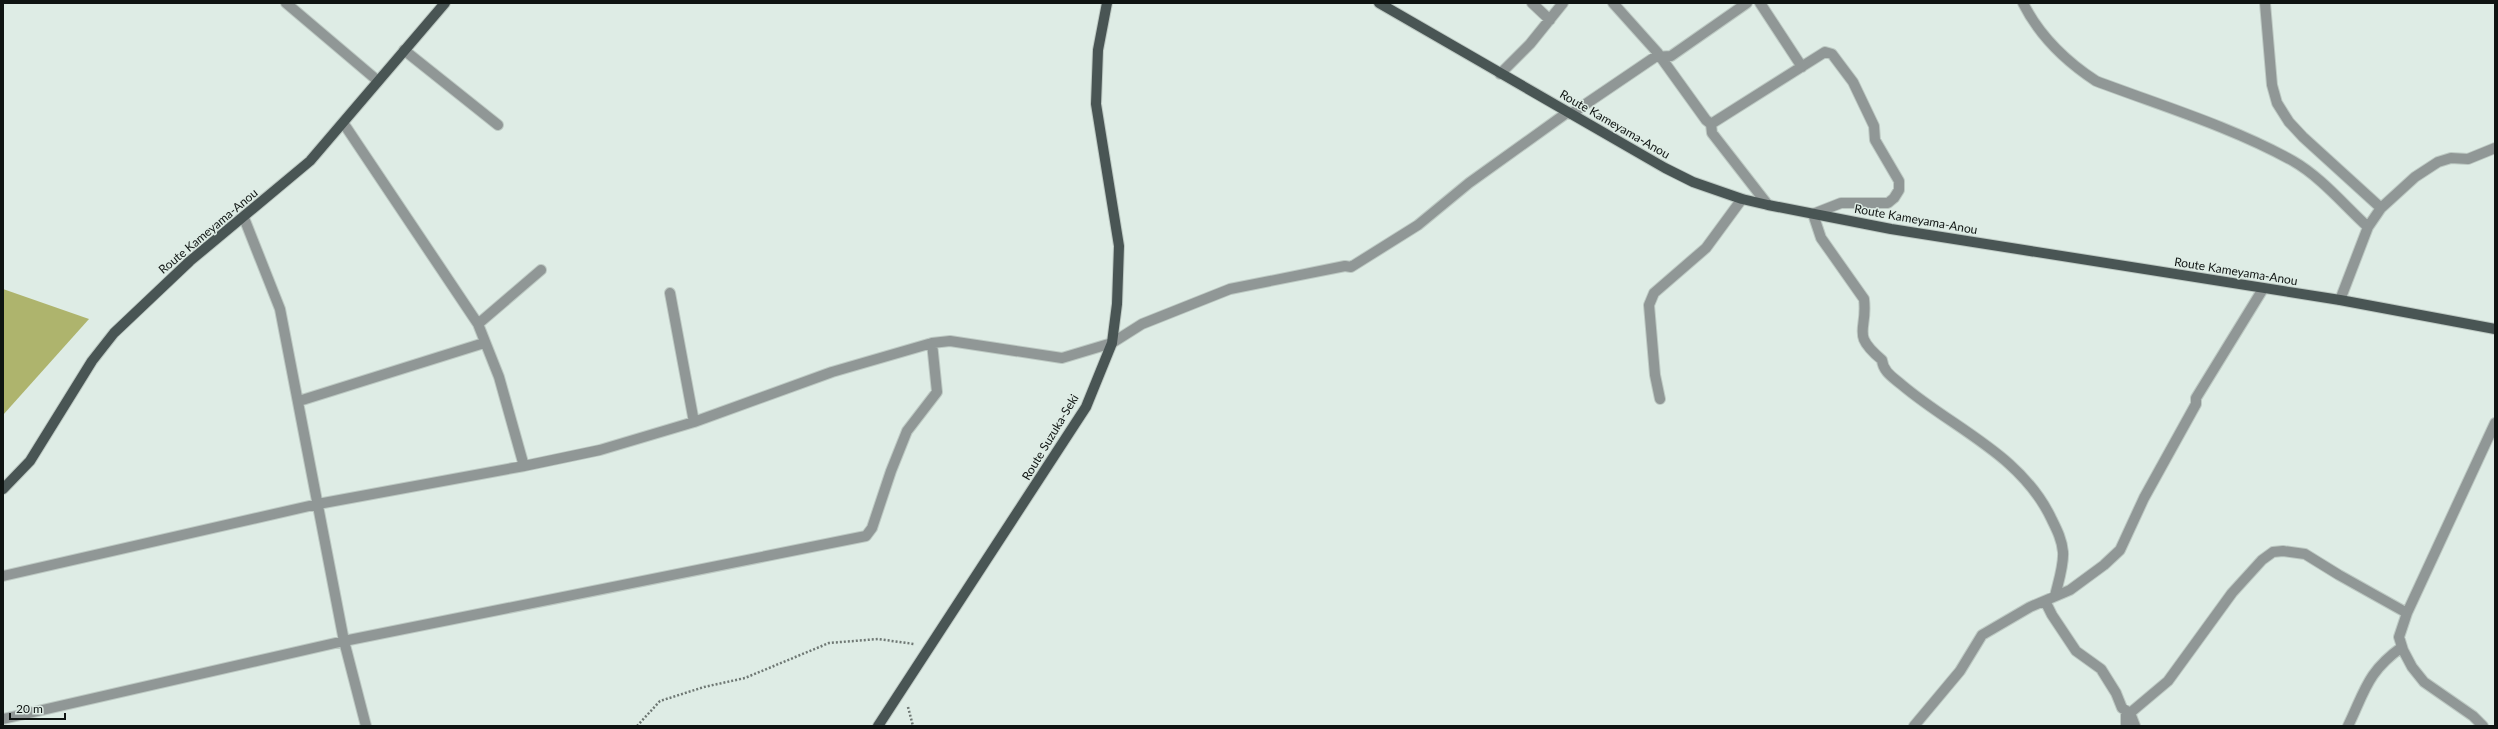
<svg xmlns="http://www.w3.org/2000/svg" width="2498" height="729" viewBox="0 0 2498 729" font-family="Lato,sans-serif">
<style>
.forest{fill:#aeb46d}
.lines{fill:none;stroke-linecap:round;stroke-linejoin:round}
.minor-casing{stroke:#bdc9c3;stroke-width:12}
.major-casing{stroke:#bdc9c3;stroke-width:12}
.path{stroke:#6f7874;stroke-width:2.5;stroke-dasharray:2 2;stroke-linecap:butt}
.minor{stroke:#909796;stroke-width:10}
.major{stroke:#495554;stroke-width:10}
.labels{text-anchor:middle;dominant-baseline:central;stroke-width:3;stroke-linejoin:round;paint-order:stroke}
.street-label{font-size:12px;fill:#0f1412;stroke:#deece5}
</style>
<rect width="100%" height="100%" fill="#deece5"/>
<path class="forest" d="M3,289L89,319L3,415Z"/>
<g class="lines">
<defs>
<path id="minor" d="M286,3L378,81
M1532,3L1550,20
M1613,3L1657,52L1706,120L1711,124L1712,133L1768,205
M1760,3L1802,67
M2023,3C2039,35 2067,62 2096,81C2162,106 2232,127 2293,161C2321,177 2344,205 2368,227
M2265,3L2272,85L2277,103L2289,122L2303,137L2381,208
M404,50L498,125
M1500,74L1530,44L1563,3
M1571,114L1655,57L1671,56L1747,3
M344,124L478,324L499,377L524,466
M1711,124L1825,52L1832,54L1853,82L1874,126L1875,140L1899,181V190L1894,198L1888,203H1841L1813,214L1821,238L1864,299C1868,332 1850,333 1882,360C1883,372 1894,378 1902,385C1954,429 2022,455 2052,520C2057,530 2062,540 2063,552C2064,565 2058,583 2055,596
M244,218L280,309L344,641L366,726
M670,293L694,422
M2340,300L2368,227L2381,208L2415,177L2438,162L2451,158L2468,159L2495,148
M478,324L541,270
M1660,399L1655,375L1649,305L1654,293L1706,248L1742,199
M299,401L484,343
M3,576L318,504L524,466L600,450L694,422L832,372L932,343L950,341L1062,358L1112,343L1142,324L1230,289L1345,266L1351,267L1418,225L1469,183L1568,112
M2045,601L2052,615L2076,651L2101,669L2116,693L2122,708L2130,713L2135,726
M2130,713L2168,681L2232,593L2262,560L2273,552L2283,551L2305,554L2339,575L2407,613
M3,719L344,641L866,536L872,528L891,471L907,431L937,392L932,343
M1914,726L1960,671L1982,635L2030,607L2070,590L2104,565L2120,550L2144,498L2196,404V398L2263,289
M2126,726V711
M2348,726C2365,691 2367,672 2402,647
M2483,726L2473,716L2424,682L2412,667L2403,650L2399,637L2407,613L2495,423"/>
<path id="major" d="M1379,3L1665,168L1693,182L1742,199L1768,205L1891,229L2340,300L2495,329
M3,489L30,461L92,361L114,333L190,261L310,161L445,3
M878,726L1086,407L1112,343L1117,304L1119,246L1096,104L1098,50L1107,3"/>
</defs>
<use href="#minor" class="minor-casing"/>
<use href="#major" class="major-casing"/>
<path class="path" d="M908,707L913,726
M637,726L660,701L704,687L745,678L829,643L878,639L914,644"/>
<use href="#minor" class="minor"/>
<use href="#major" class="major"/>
</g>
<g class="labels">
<g class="street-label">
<text transform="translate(1615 124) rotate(30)">Route Kameyama-Anou</text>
<text transform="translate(1916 219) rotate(10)">Route Kameyama-Anou</text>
<text transform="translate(208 231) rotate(-40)">Route Kameyama-Anou</text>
<text transform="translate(2236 271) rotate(9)">Route Kameyama-Anou</text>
<text transform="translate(1050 437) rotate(-59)">Route Suzuka-Seki</text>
</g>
</g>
<rect width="2498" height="729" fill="none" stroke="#0f1412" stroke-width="8"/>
<path d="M10 713v6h55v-6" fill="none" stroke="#0f1412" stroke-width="2"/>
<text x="16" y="713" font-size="12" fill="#0f1412" stroke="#deece5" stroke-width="3" paint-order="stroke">20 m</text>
</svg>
